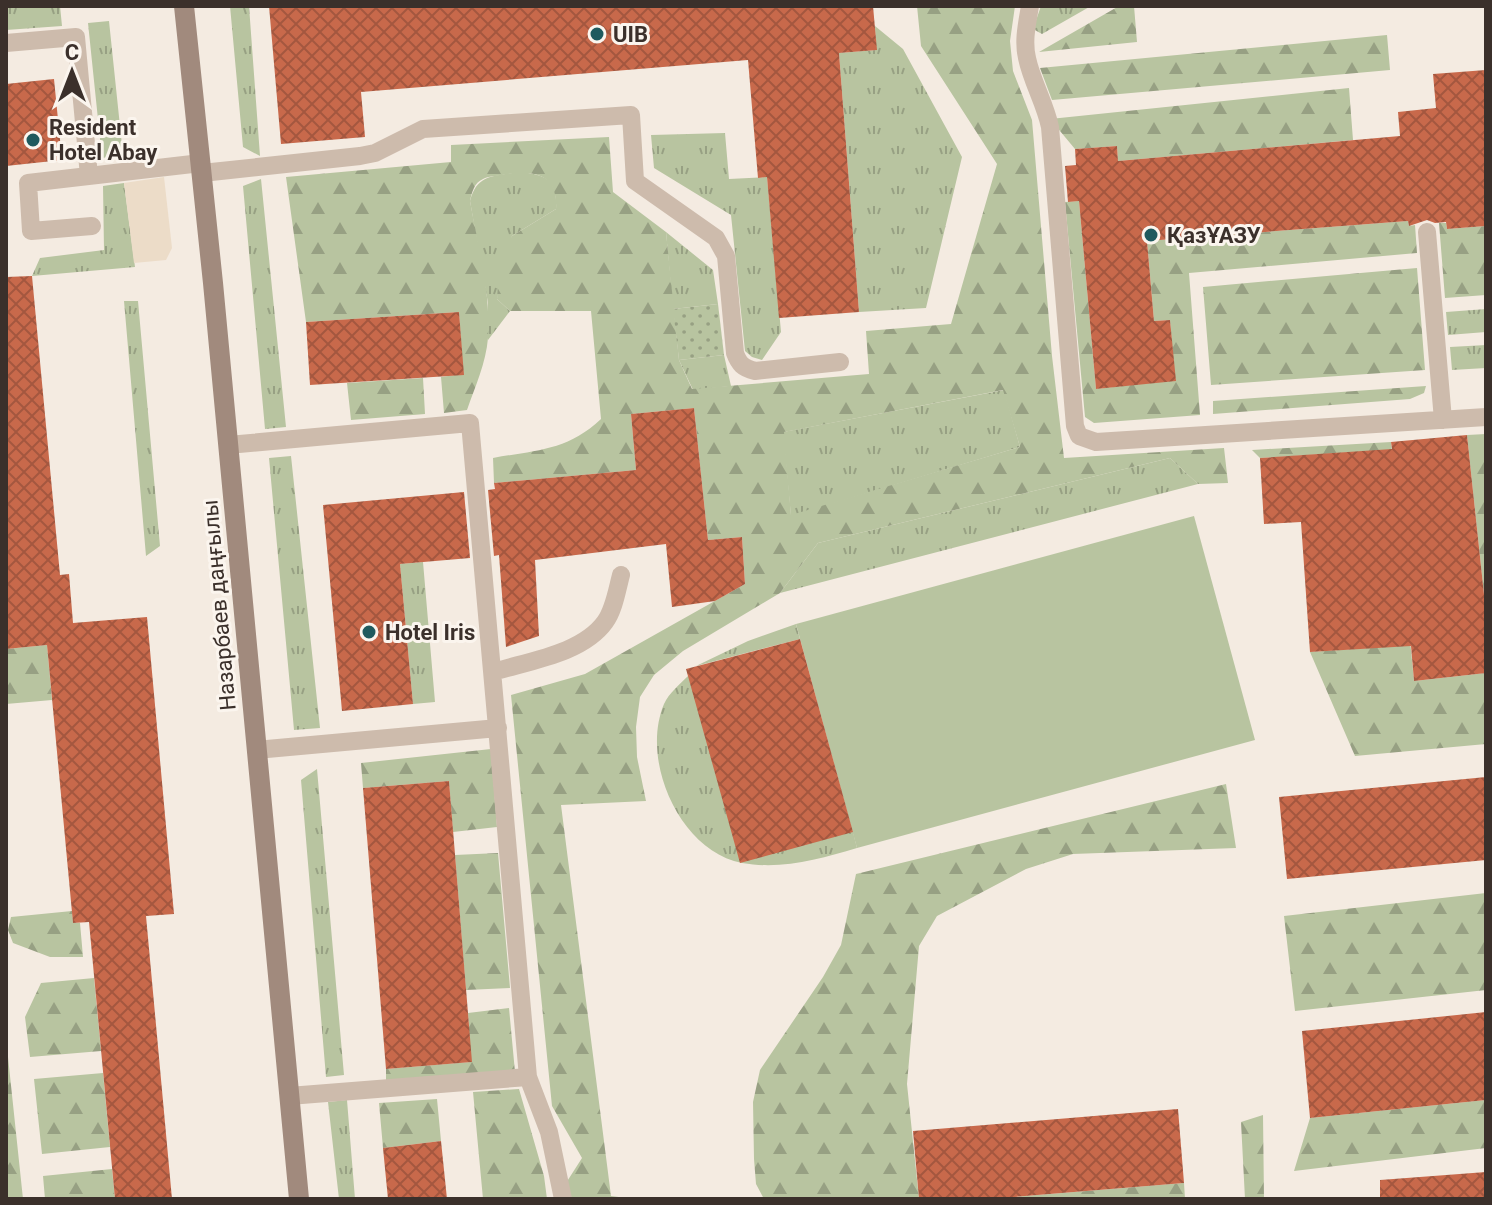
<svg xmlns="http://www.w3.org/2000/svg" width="1492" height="1205" viewBox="0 0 1492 1205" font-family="Roboto,sans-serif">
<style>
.grass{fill:url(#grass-tufts)}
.forest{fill:url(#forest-firs);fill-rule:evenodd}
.park{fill:url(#park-dots)}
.pitch{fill:#b8c4a0}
.plaza{fill:#ecdcc8}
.building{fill:url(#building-cross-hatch)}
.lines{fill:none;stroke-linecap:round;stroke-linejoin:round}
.lane{stroke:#cdbbac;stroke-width:18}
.secondary{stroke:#a18a7d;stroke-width:20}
.poi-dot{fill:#1f5a5e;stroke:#fbf5ee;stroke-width:3}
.labels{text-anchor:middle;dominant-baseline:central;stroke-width:6;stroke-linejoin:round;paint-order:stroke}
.poi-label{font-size:22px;font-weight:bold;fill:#3b302b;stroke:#fbf5ee;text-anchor:start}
.street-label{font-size:22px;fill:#3b302b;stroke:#fbf5ee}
</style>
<defs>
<pattern id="grass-tufts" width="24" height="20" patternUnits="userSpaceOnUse" patternTransform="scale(2)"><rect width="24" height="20" fill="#b8c4a0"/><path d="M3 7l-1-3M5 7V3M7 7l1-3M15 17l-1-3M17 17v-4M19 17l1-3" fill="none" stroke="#97a083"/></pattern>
<pattern id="forest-firs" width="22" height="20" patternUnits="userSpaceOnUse" patternTransform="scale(2)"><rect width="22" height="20" fill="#b8c4a0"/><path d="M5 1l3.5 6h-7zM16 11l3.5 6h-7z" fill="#97a083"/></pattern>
<pattern id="park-dots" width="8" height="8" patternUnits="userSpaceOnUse" patternTransform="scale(2)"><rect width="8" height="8" fill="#b8c4a0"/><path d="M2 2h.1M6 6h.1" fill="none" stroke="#97a083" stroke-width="1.8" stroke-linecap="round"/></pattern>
<pattern id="building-cross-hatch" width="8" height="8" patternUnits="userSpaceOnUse" patternTransform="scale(2)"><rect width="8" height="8" fill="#c8694b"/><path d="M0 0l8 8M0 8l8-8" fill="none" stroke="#a4573f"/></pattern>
</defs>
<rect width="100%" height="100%" fill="#f4ebe1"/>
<path class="grass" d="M6,6H60L62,26L6,30Z
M230,6H249L260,156L243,147Z
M1041,6H1091L1042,34L1033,29Z
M109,21L123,155L102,158L88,23Z
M875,26L903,49L962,157L926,308L859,312L839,53L876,50Z
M725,133L729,179L767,177L781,332L762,360L752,357L745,351L731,215L654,168L651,135Z
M517,172C544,174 558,178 556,209L512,236L497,299L510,311L488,340V303L470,201C477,174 493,177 517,172Z
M261,179L286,427L265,429L243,186Z
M124,183L135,267L32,276L40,258L104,250L103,186Z
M666,232L713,270L718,304L673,309Z
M124,301H138L160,546L146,556Z
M1486,309V332L1448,335L1446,312Z
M1486,345V368L1452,370L1450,347Z
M724,355L731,386L693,390L679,360Z
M1004,390L1020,447L791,516L783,432Z
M291,456L320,728L294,730L269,458Z
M1170,458L1198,484L780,593L818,543Z
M423,562L435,702L413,704L400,564Z
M796,624L800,639L696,666L748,641Z
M688,676L853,832L857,848C820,859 782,870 742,863C680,851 640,761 664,704C669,693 680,684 688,676Z
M317,769L344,1075L326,1077L301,780Z
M347,1100L355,1199H339L328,1102Z"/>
<path class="forest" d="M917,6H1015L1010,41L1013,71L1032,120L1052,356L1064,458L1224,448L1228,483L1198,484L1170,458L818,543L780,593L683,651L654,675L640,697L636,727L637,757L646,801L561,805L611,1196L634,1199H572L566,1183L582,1158L552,1106L511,695L585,674L745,584L742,537L708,540L694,408L631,414L636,470L494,483L493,458C536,450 567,451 601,419L591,311H510L497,299L500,257L512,236L556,209C558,172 532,170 502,175C497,176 488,176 483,179C474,183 472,192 470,201C478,246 491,292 488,338C486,363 475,387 467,410L444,413L441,377L463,374L459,312L306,322L286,177L451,162V145L609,137L613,192L666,232L679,360L692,389L869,374L866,331L951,324L997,164L921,46ZM1003,390L1020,447L791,515L784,432Z
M1119,6H1134L1137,42L1039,52Z
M1387,35L1390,70L1052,100L1040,68Z
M1349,88L1353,140L1118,161L1117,146L1075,149L1050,119Z
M1079,201L1096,389L1175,380L1170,320L1154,321L1147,241L1408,221L1409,226L1415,225L1417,253L1189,273L1200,415L1094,423L1085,417L1065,202Z
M1439,223H1446L1447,229L1486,226V295L1445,298Z
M1417,268L1425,370L1211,385L1203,287Z
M423,378L425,414L351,420L347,383Z
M1426,386L1424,393L1410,399L1213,414V401Z
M1486,434V613L1467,435Z
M1391,442L1414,681L1486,673V744L1355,756L1310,652L1369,648L1356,452L1260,458L1252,450Z
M47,645L52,700L6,704V649Z
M491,749L497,827L453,832L449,781L363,788L361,763Z
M1226,784L1236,848L1073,854L1026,869L937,916L919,946L907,1084L919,1199H764L756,1184L754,1159L753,1102L760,1070L823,977L841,945L856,874Z
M498,853L510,988L466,990L455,855Z
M1486,893V990L1295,1011L1284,916Z
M72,911L73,923H80L83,957H50L13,943L8,930L11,917Z
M94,978L101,1051L30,1057L25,1017L41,983Z
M509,1008L515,1072L386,1080V1069L471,1062L468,1013Z
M6,1038L23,1199H6Z
M103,1073L110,1147L42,1154L34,1079Z
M519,1089L544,1176L547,1199H483L473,1092Z
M437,1099L441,1141L383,1148L379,1103Z
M1486,1100V1148L1294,1171L1310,1118Z
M1263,1115L1264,1199H1245L1241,1122Z
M112,1169L115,1199H45L43,1176Z
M1184,1183L1185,1199H990Z"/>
<path class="park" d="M718,304L724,355L679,360L673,309Z"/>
<path class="pitch" d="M1194,516L1255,740L857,848L796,624Z"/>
<path class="plaza" d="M164,177L172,248L166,260L134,263L124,183Z"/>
<path class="building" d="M269,6H873L877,50L839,53L859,312L779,318L767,177L758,178L748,60L361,92L365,137L281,144Z
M1486,70V226L1447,229L1446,222L1435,223L1427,220L1409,226L1408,221L1147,241L1154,321L1170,320L1176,381L1096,389L1079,201L1068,202L1065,166L1076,165L1075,149L1117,146L1118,161L1400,136L1398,112L1436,108L1433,74Z
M54,79L62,160L6,166V84Z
M32,276L60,575L69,574L73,623L147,617L174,914L146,916L172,1199H115L89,922L73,923L47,645L6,649V277Z
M459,312L464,375L310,385L306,322Z
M694,408L708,540L742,537L745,584L715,601L672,607L666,544L535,560L539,636L506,647L499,555L494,556L488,490L495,489L494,483L636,470L631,414Z
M1467,435L1486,613V673L1414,681L1411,646L1310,652L1301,522L1264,524L1260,458L1392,449L1391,442Z
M464,492L470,558L400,564L413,704L342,711L323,505Z
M800,639L853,832L740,863L686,669Z
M1486,777V860L1287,879L1279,797Z
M449,781L472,1062L386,1069L363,788Z
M1486,1012V1100L1310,1118L1302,1031Z
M1178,1109L1184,1183L990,1199H919L913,1131Z
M441,1141L447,1199H388L383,1148Z
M1486,1172V1199H1380V1180Z"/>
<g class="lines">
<path class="lane" d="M1030,6C1027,24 1023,41 1027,58C1032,82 1045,103 1050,127L1075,426L1079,436L1096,442L1486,417
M6,43L76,37L89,176
M202,173L360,156L375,153L423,129L631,115L635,181L716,238L726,256L735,353C739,364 743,368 755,371L840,362
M92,226L31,231L28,183L201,163
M1427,232L1443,420
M228,445L470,423L528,1077
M493,672C528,661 582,654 605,622C614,610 617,590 621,575
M256,750L498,728
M289,1096L528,1077L549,1132L563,1199"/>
<path class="secondary" d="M184,6L213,283L299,1199"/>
</g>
<g class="poi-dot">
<circle cx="597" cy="34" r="8"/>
<circle cx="33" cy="140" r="8"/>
<circle cx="1151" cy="235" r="8"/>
<circle cx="369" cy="632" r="8"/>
</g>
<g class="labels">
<g class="poi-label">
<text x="613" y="34">UIB</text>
<text x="49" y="127">Resident<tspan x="49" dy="25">Hotel Abay</tspan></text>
<text x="1167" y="235">ҚазҰАЗУ</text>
<text x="385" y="632">Hotel Iris</text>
</g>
<g class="street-label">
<text transform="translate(219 605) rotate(-95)">Назарбаев даңғылы</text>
</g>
</g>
<rect width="1492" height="1205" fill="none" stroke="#3b302b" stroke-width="16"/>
<g transform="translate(72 72)" stroke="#fbf5ee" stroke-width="6" paint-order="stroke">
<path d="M0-6L14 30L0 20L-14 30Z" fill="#3b302b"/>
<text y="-12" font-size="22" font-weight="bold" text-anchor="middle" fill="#3b302b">С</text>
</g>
</svg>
